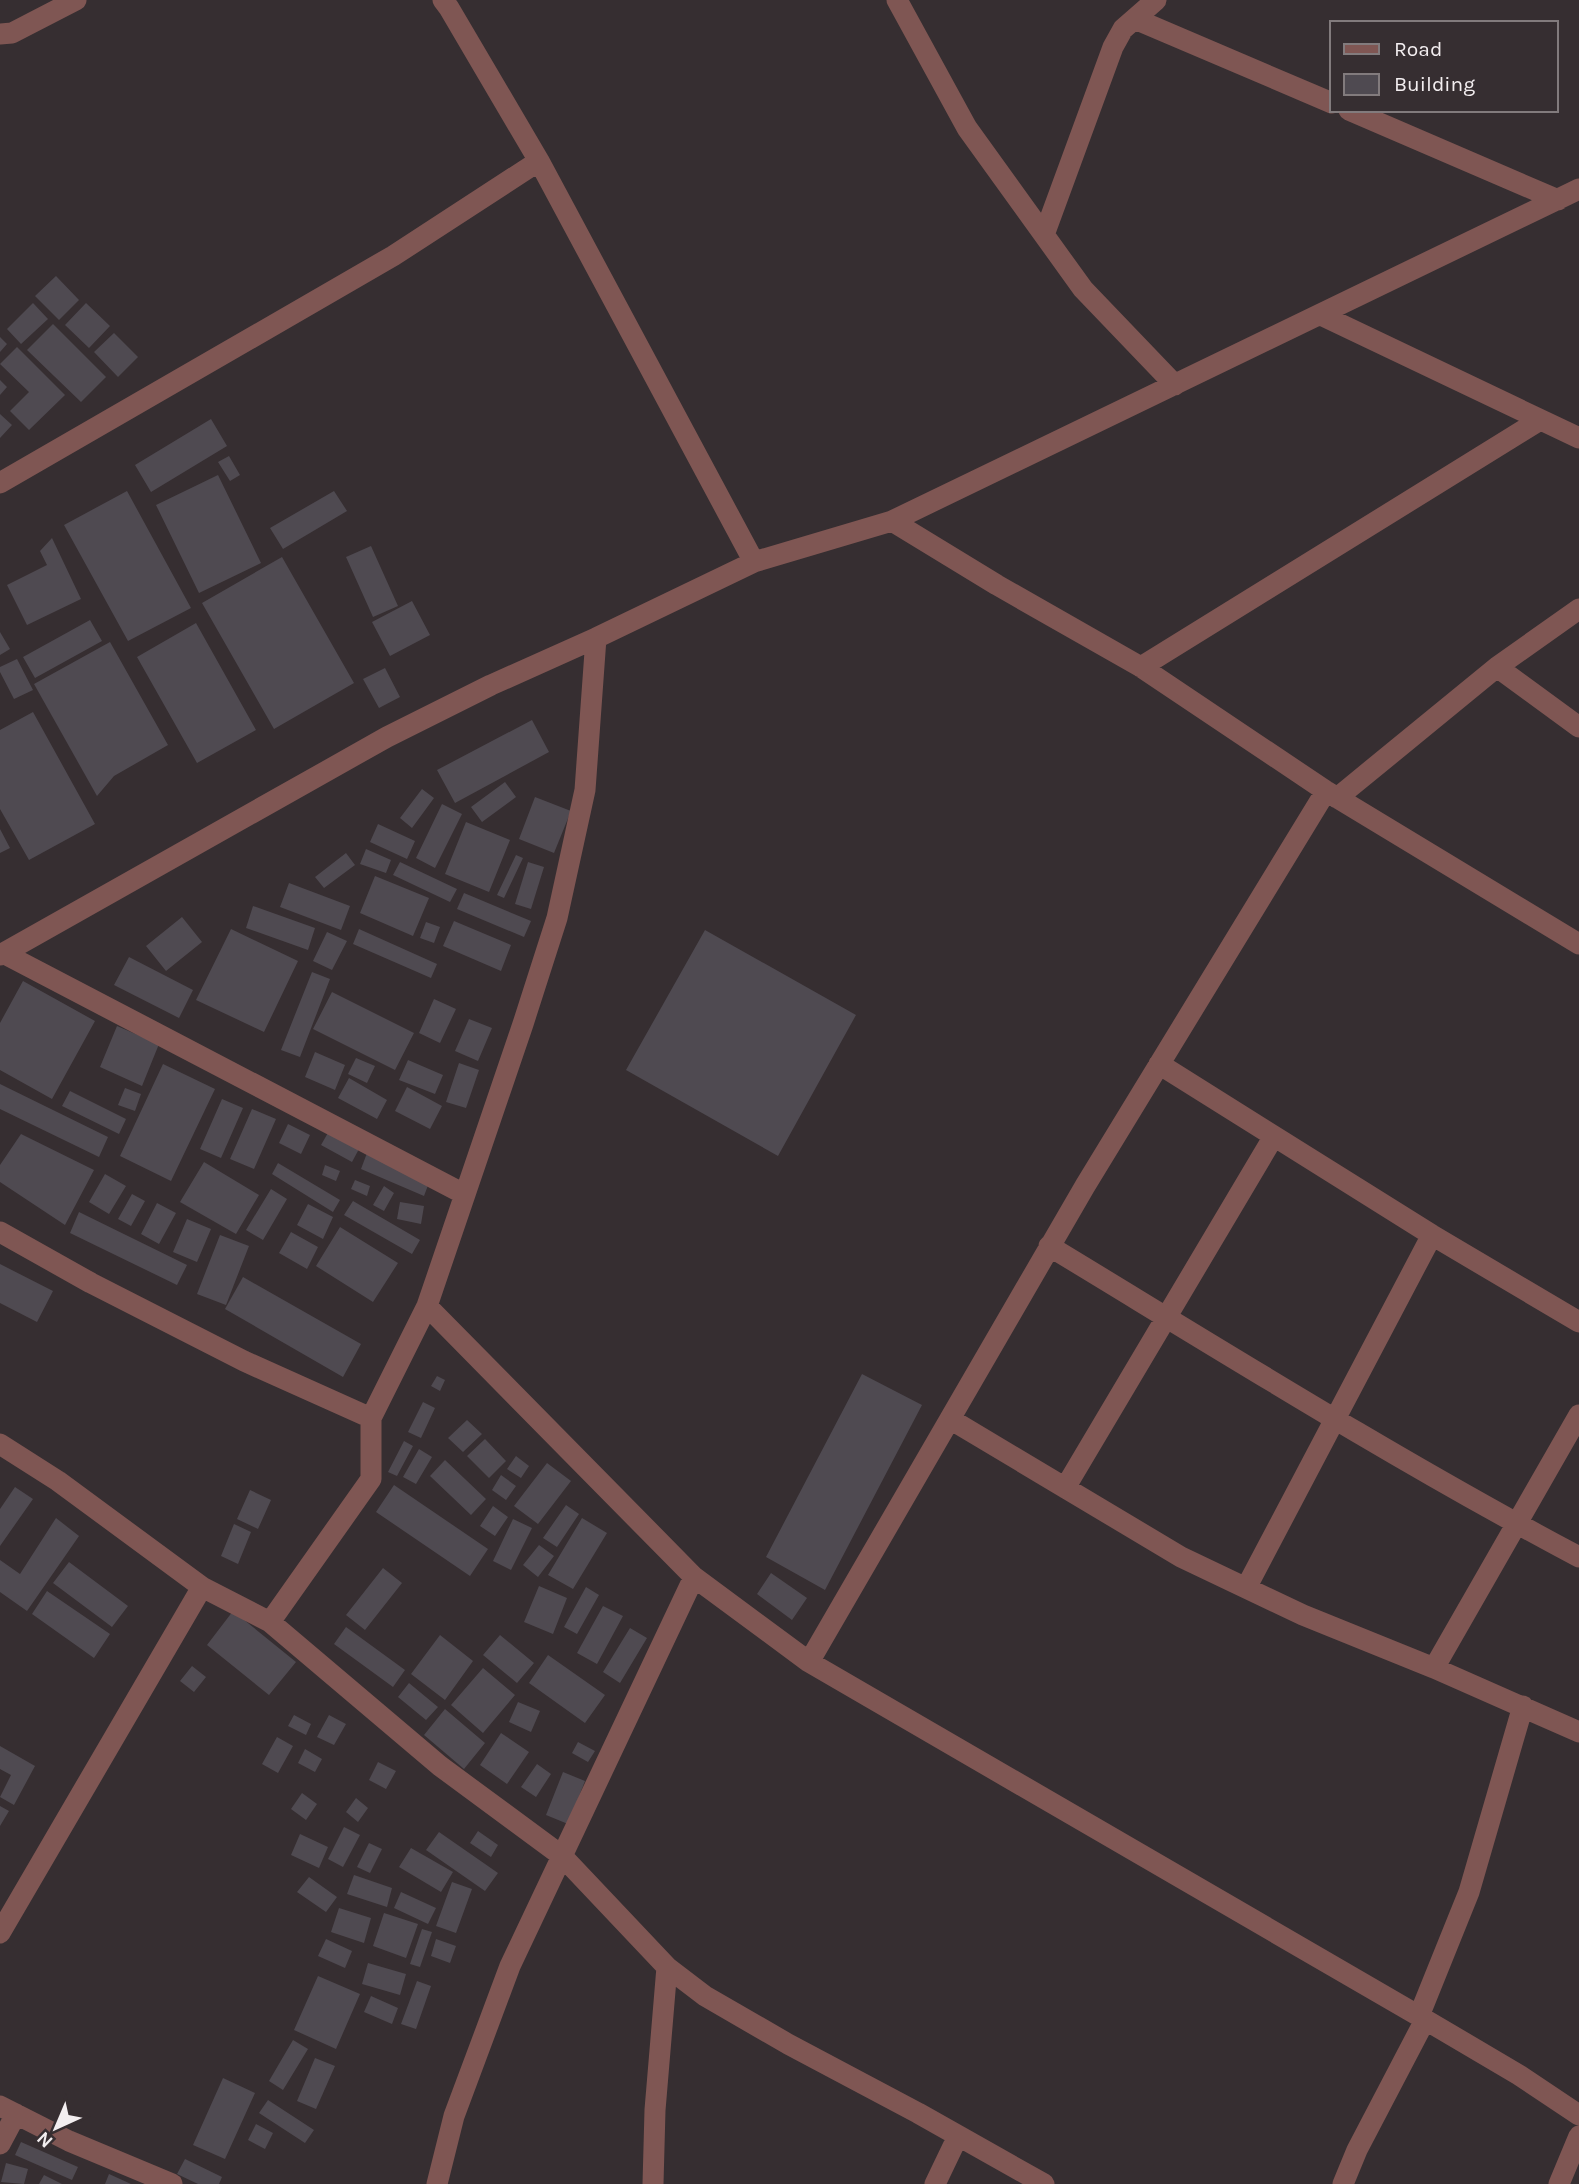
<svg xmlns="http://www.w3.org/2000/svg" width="1579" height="2184" viewBox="0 0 1579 2184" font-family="Karla,sans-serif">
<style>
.building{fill:#4f4a51}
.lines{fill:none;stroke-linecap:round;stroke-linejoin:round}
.minor{stroke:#7f5653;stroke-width:21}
</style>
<rect width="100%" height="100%" fill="#362e31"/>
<path class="building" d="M56,276L79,300L59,320L35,296Z
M33,303L48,319L21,344L7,329Z
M86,303L110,326L89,348L65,325Z
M53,324L106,377L81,402L27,350Z
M114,333L138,357L118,377L94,352Z
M0,337L7,344L0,352Z
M17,347L65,395L29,430L10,411L29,392L0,364Z
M0,380L7,387L0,395Z
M0,414L12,425L0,438Z
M211,419L227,446L151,492L135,465Z
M229,456L240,475L230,481L218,462Z
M218,475L261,563L199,593L156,505Z
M127,491L191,608L128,641L64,525Z
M334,491L347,511L283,549L270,528Z
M52,538L81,599L27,625L7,585L47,565L40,551Z
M371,546L398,606L373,617L346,557Z
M282,557L354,683L274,729L202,603Z
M412,601L430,635L390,656L372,622Z
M90,620L102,641L35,678L23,657Z
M196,623L256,730L197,763L137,657Z
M0,632L10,649L0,655Z
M110,642L168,745L114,776L97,796L34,684Z
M17,659L33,690L14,699L0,672V667Z
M385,668L400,697L379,708L363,679Z
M33,712L95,824L29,860L0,809V730Z
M532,720L549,752L455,803L437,770Z
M505,782L516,797L482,822L471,807Z
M422,789L434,798L412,828L400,818Z
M535,797L571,811L554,853L519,839Z
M442,804L462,814L435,868L416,858Z
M466,822L510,840L489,892L445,874Z
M378,824L415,841L407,859L370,842Z
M0,829L10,848L0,853Z
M366,849L391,860L386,873L360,864Z
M346,853L355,865L324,888L315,877Z
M516,855L523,858L504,898L497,895Z
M400,862L457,889L450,902L393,875Z
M528,862L544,867L531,909L515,904Z
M375,876L429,898L413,936L360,913Z
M289,883L350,906L341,930L280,907Z
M464,893L531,921L524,937L457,909Z
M253,906L315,928L308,950L246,928Z
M182,917L202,942L166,971L146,946Z
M454,921L511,945L501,971L443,946Z
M426,922L440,927L434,943L420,938Z
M231,929L298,961L264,1032L196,1000Z
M359,929L437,964L431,978L353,944Z
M705,930L856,1015L778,1156L626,1070Z
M327,932L347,941L332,970L313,961Z
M129,957L193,990L179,1018L114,985Z
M312,972L330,979L300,1057L281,1050Z
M23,981L95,1021L52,1099L0,1070V1023Z
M332,992L414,1033L395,1070L313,1029Z
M434,999L456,1009L440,1043L419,1033Z
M469,1019L492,1028L478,1061L455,1051Z
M117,1026L159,1044L142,1086L100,1067Z
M315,1052L345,1065L335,1090L305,1077Z
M356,1058L375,1066L367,1083L348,1074Z
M408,1060L443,1075L435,1094L399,1080Z
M459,1063L479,1070L466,1108L446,1102Z
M163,1064L215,1089L171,1181L120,1156Z
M349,1078L387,1100L377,1119L338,1098Z
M0,1084L108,1137L99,1157L0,1109Z
M407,1087L442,1106L430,1129L395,1111Z
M125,1088L141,1094L135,1111L118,1105Z
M70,1091L126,1119L119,1134L62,1106Z
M222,1099L243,1108L221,1158L200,1149Z
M252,1109L276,1119L254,1169L230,1159Z
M288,1124L310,1135L301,1154L279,1143Z
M329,1131L359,1149L352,1162L321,1145Z
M21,1134L94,1170L65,1225L0,1182V1165Z
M367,1153L430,1180L424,1196L361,1169Z
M204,1162L259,1195L236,1234L180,1202Z
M278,1163L340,1200L333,1212L272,1174Z
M325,1165L340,1171L336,1181L322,1175Z
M105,1174L126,1186L109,1214L89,1202Z
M355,1180L370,1186L367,1196L351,1189Z
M384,1186L394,1193L384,1211L373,1205Z
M271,1189L287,1199L263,1240L246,1230Z
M132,1194L145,1201L131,1226L118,1219Z
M353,1201L420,1240L412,1254L344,1215Z
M400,1202L424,1206L421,1224L397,1219Z
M157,1203L176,1213L159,1244L141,1234Z
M308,1204L333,1217L323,1239L297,1225Z
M79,1212L187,1265L177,1285L70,1233Z
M187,1219L211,1229L197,1262L173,1252Z
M340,1227L398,1263L373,1302L316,1266Z
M291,1232L318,1247L307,1269L279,1253Z
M220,1235L249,1246L226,1305L197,1294Z
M0,1264L53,1291L37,1322L0,1303Z
M243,1277L361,1344L343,1377L225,1309Z
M862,1374L922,1405L825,1590L766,1557Z
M437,1376L445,1380L440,1391L431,1386Z
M423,1402L435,1408L421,1438L408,1432Z
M467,1420L482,1434L463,1452L448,1438Z
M485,1439L506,1461L489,1478L467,1456Z
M404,1441L413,1446L397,1476L388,1472Z
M419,1449L432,1457L416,1484L403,1477Z
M516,1456L529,1466L521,1478L507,1469Z
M445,1460L486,1499L471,1515L430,1476Z
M547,1463L571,1481L538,1524L514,1506Z
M501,1475L516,1486L506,1500L492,1490Z
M394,1485L488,1549L470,1576L376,1512Z
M15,1487L33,1499L0,1546V1509Z
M250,1490L271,1500L258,1529L237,1519Z
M566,1505L579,1514L557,1547L543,1538Z
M493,1506L508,1517L495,1536L480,1526Z
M56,1518L79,1536L27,1611L0,1592V1560L20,1574Z
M582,1518L607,1533L573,1589L548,1575Z
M513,1519L532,1528L511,1570L493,1561Z
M234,1524L251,1532L238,1564L221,1556Z
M539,1545L554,1556L538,1577L523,1565Z
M69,1562L128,1606L112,1627L53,1583Z
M383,1568L402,1583L365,1630L346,1615Z
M771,1573L807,1598L792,1620L757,1594Z
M539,1586L567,1598L553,1634L524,1622Z
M586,1587L599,1595L577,1634L564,1627Z
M47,1591L110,1634L94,1658L32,1614Z
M603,1606L623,1616L597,1664L577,1653Z
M233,1611L296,1662L269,1695L207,1645Z
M346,1627L405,1670L393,1687L334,1644Z
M630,1628L647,1638L620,1683L603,1672Z
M440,1635L473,1661L445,1700L411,1674Z
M500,1635L534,1663L517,1683L483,1655Z
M548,1655L605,1695L585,1723L529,1683Z
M192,1666L206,1677L194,1692L180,1681Z
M483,1668L515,1695L483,1733L451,1705Z
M409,1683L438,1707L426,1720L398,1697Z
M518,1702L540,1711L531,1732L509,1722Z
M445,1709L485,1743L464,1769L424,1735Z
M294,1715L311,1724L306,1735L288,1726Z
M329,1715L346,1724L334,1745L317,1737Z
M501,1733L529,1752L507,1784L480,1765Z
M277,1737L293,1746L278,1773L262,1764Z
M578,1742L595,1751L588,1762L572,1753Z
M0,1746L35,1766L14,1805L0,1797L11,1775L0,1769Z
M305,1749L322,1759L315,1772L298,1763Z
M378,1762L396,1771L386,1789L369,1780Z
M537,1764L551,1774L536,1797L521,1787Z
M563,1772L585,1781L568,1824L546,1815Z
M302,1793L317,1804L306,1820L291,1809Z
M356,1798L368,1808L358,1822L346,1812Z
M0,1806L9,1811L0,1826Z
M344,1827L360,1835L343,1867L328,1859Z
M478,1831L498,1845L491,1857L470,1843Z
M439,1832L498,1873L485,1891L426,1850Z
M300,1834L328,1847L319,1868L291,1855Z
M369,1843L382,1849L370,1873L357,1867Z
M411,1848L453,1872L441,1892L399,1867Z
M354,1875L392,1888L387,1907L347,1894Z
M309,1877L337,1897L326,1912L297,1892Z
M452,1882L472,1889L456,1933L436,1926Z
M401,1892L436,1908L428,1924L394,1908Z
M339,1908L371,1918L364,1943L331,1932Z
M384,1913L418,1924L406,1958L373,1946Z
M422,1929L432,1932L420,1967L410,1964Z
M326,1939L352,1951L345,1968L318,1956Z
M436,1939L456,1946L450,1963L431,1956Z
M368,1963L406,1974L400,1995L362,1984Z
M318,1976L360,1994L336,2049L294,2030Z
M417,1981L431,1986L416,2029L401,2024Z
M371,1996L398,2008L392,2024L364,2012Z
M293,2040L308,2049L283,2090L269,2081Z
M315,2058L335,2066L316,2109L297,2101Z
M223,2078L255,2093L225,2159L193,2145Z
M268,2100L314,2130L305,2143L259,2113Z
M256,2124L273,2133L265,2149L248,2140Z
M21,2142L78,2167L72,2180L15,2155Z
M185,2159L222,2177L219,2184H198L177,2174Z
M6,2163L28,2169L24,2184L1,2182Z
M109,2174L131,2184H105Z
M44,2175L62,2184H39Z"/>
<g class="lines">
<path class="minor" d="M897,0L967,128L1083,289L1175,385
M1135,19L1332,103
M0,34L12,33L76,0
M1349,110L1558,200
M539,161L754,562
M1044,235L1113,47L1123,29L1156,0
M1321,315L1579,438
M0,483L393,256L539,161L449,8L443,0
M892,521L997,585L1141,667L1326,791L1579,944
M1141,667L1540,420
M1497,667L1579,727
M1337,798L1497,667L1579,609
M3,953L464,1194
M0,955L387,737L491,685L596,638L754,562L892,521L1579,189
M1159,1064L1432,1235L1579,1322
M0,1232L91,1283L244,1361L371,1418
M1049,1246C1224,1352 1398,1461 1579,1557
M427,1306L694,1577L809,1662L1419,2016L1519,2075L1579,2115
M950,1419L1181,1557L1303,1615L1434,1668L1579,1732
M0,1444L58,1481L202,1587L270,1622L440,1766L562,1856L667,1967L705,1996L788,2044L918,2113L1044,2184
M1065,1488L1274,1136
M1246,1588L1432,1235
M270,1622L371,1479V1418L427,1306L523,1024L557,918L585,790L596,638
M809,1662L1085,1186L1326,791
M1434,1668L1579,1415
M0,1933L202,1587
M1419,2016L1469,1892L1523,1706
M0,2106L69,2141L172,2184
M0,2144L16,2114
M437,2184L454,2116L510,1966L694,1577
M653,2184L655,2110L667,1967
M935,2184L958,2136
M1343,2184L1357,2150L1425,2020
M1559,2184L1579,2136"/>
</g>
<rect x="1330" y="21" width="228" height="91" fill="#362e31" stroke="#827b7d" stroke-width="2"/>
<rect x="1344" y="44" width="35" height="10" fill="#7f5653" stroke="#827b7d" stroke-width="2"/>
<text x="1394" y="56" font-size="21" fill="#f3eef0">Road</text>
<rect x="1344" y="74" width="35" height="21" fill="#4f4a51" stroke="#827b7d" stroke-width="2"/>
<text x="1394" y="91" font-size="21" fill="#f3eef0">Building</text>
<g transform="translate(56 2128) rotate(224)" stroke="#362e31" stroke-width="5" paint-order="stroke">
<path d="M0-5L12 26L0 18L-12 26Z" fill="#f3eef0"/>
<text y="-10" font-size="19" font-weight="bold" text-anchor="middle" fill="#f3eef0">N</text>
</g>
</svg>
